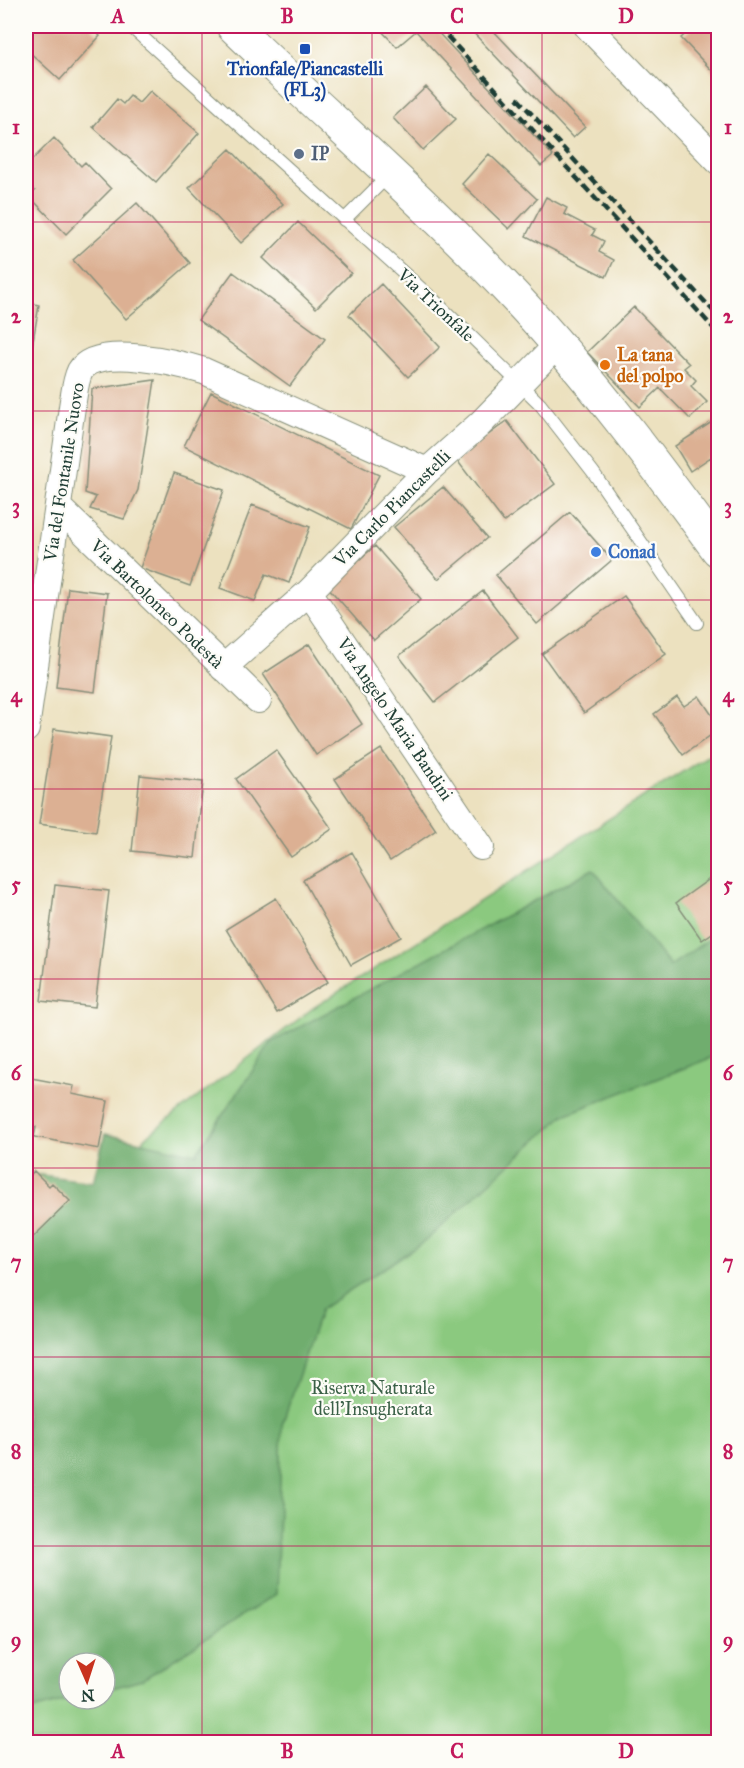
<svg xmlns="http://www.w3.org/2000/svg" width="744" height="1768" viewBox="0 0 744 1768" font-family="'IM FELL Great Primer',serif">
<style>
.green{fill:#8bc97f;stroke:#55835a;stroke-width:1.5;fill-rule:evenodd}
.forest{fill:#70ad6e;stroke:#487551;stroke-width:1.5}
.building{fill:#dcb093}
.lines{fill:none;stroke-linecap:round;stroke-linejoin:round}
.lane-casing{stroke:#868f7a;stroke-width:14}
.street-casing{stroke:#868f7a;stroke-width:28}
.primary-casing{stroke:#868f7a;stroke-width:35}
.lane{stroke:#fff;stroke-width:12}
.street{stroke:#fff;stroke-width:26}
.primary{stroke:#fff;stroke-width:33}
.rail{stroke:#1f3d34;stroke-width:4.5;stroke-dasharray:9 4.5;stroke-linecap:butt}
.grid{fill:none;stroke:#c2185b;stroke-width:1.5;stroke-opacity:0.55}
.transit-dot{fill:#1a4fb4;stroke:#fdfcf7;stroke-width:2}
.service-dot{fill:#5c6f8a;stroke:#fdfcf7;stroke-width:2}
.food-dot{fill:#e8710a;stroke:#fdfcf7;stroke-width:2}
.shop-dot{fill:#3f7fe0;stroke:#fdfcf7;stroke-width:2}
.labels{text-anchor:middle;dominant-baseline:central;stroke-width:4.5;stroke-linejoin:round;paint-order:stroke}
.transit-label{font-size:18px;font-weight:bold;fill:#164399;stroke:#fdfcf7}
.service-label{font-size:18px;font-weight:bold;fill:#4e5e75;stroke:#fdfcf7;text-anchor:start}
.street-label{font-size:18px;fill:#1f3d34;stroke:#fdfcf7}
.food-label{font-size:18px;font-weight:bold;fill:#c56008;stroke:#fdfcf7;text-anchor:start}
.shop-label{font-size:18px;font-weight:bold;fill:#366cbe;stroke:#fdfcf7;text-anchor:start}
.park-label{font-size:18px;fill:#3a6047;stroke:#fdfcf7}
.neatline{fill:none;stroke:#c2185b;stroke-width:2}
.grid-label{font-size:20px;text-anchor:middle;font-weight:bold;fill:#c2185b}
</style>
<rect width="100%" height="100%" fill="#fdfcf7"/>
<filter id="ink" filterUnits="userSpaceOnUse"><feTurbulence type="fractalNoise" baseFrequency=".0167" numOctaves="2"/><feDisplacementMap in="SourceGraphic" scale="12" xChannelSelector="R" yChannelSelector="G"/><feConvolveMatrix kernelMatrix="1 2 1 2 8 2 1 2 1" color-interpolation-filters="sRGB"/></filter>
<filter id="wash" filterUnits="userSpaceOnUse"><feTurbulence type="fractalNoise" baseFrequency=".008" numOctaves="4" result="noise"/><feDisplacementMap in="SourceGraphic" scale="24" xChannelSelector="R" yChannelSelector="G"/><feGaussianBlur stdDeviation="1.35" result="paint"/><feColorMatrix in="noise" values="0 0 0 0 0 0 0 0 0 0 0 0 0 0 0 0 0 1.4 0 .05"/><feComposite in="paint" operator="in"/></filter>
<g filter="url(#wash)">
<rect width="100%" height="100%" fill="#ece1bf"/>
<path class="green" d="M718,749V1742H26V1248L151,1133L313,1008ZM69,1663H105V1699H69Z"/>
<path class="forest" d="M593,869L670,966L718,933V1055L564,1115L424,1242L321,1309L282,1425L276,1594L142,1680L105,1690V1663H69V1699H72L26,1712V1173L93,1182L105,1134L196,1154L272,1042Z"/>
<g id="blocks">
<path class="building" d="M26,26H89L100,36L60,80L26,49Z
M377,26H432L553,156L541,166L416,31L397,47Z
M467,26H489L585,127L573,138Z
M694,26H718V77L681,38Z
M426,87L456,119L423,150L393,118Z
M150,91L199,133L156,182L93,127L117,99L123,104L130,96L139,103Z
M54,138L81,166L85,162L111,189L66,234L29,196L35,191L26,182V166Z
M230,149L283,204L241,243L189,188Z
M489,154L537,199L509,229L462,184Z
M546,197L567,208L564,214L595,230L592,235L604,241L599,252L614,260L606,277L526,236Z
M137,203L190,263L126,319L73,260Z
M298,222L351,273L316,308L263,258Z
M233,272L325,339L290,386L198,320Z
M381,284L440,347L408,377L349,315Z
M26,302L39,305L27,377H26Z
M634,307L689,364L684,368L696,380L691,386L707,402L690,419L660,388L640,407L587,352Z
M155,380L138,490L124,519L90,509L96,497L85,493L92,389Z
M211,392L379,475L351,529L184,446Z
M718,418V469L711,457L690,471L675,446Z
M507,421L555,484L504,522L456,459Z
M174,473L224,490L190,586L140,568Z
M443,487L487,538L438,579L394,527Z
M252,505L310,527L289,583L266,574L255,601L220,588Z
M570,512L612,560L537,624L496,575Z
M375,546L421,599L374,640L328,587Z
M68,588L107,593L95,692L56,687Z
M483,591L518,637L435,702L399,656Z
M624,596L666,654L584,713L542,654Z
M309,644L362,724L316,755L263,674Z
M699,696L718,724V730L683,755L654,714L677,697L684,706Z
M54,729L111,737L96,832L39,824Z
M381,749L436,830L390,861L335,779Z
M276,750L332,829L291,857L236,779Z
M140,775L203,782L195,858L132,851Z
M352,852L401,937L351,965L303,880Z
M718,873V929L702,940L676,903Z
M55,885L109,891L95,1007L41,1001Z
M276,898L328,982L277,1013L226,929Z
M26,1077L74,1086L72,1094L108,1101L99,1149L34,1137L36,1127L26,1125Z
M34,1171L49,1186L52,1183L70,1201L26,1244V1179Z"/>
</g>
</g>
<g filter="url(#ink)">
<use href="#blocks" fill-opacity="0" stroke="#868f7a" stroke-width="1.5"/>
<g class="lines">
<defs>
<path id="lane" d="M130,26L436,302L540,404L593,472L697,623
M344,220L390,174"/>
<path id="street" d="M587,26L718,161
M58,507L258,700
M309,592L481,847
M223,668L309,592L427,471L480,424L558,344
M26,729L72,407C74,396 75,381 80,371C97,343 178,363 204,371L427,471"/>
<path id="primary" d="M233,26C327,117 427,203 517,299C590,377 655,464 718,550"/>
</defs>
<use href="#lane" class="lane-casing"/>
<use href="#street" class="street-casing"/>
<use href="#primary" class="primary-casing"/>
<use href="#lane" class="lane"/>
<use href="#street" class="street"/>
<use href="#primary" class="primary"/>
<path class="rail" d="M438,26L718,333
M517,98L718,316"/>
</g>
</g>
<path class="grid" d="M202,26V1742M372,26V1742M542,26V1742M26,222H718M26,411H718M26,600H718M26,789H718M26,979H718M26,1168H718M26,1357H718M26,1546H718"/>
<rect class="transit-dot" x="299" y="43" width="12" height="12" rx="3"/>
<circle class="service-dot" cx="299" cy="154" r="6"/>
<circle class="food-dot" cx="605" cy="365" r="6"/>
<circle class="shop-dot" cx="596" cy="552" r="6"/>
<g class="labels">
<g class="transit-label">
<text x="305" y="69">Trionfale/Piancastelli<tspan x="305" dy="21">(FL3)</tspan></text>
</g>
<g class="service-label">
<text x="311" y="154">IP</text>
</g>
<g class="street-label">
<text transform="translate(436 305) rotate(43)">Via Trionfale</text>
<text transform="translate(64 472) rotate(-81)">Via del Fontanile Nuovo</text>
<text transform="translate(392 508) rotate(-45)">Via Carlo Piancastelli</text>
<text transform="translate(157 604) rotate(44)">Via Bartolomeo Podestà</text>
<text transform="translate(395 719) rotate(56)">Via Angelo Maria Bandini</text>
</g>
<g class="food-label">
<text x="617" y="355">La tana<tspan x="617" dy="21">del polpo</tspan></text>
</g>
<g class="shop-label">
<text x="608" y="552">Conad</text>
</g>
<g class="park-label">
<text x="373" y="1388">Riserva Naturale<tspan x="373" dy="21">dell'Insugherata</tspan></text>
</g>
</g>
<rect width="744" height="1768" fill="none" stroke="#fdfcf7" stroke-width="66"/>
<g transform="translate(87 1681) rotate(177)"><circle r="28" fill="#fdfcf7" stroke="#a4b0a9" stroke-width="1.5"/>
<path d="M0-4.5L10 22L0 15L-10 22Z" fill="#c8321e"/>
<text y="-9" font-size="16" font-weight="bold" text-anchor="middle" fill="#1f3d34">N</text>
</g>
<rect x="33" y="33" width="678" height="1702" class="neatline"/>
<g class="grid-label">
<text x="118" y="23">A</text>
<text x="287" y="23">B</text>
<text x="457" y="23">C</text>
<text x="626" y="23">D</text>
<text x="16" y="134">1</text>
<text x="728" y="134">1</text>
<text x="16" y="323">2</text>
<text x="728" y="323">2</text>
<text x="16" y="513">3</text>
<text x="728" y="513">3</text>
<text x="16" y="702">4</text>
<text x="728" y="702">4</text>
<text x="16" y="891">5</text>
<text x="728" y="891">5</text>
<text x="16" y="1080">6</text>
<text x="728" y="1080">6</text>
<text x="16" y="1269">7</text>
<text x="728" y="1269">7</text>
<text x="16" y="1458">8</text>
<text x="728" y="1458">8</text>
<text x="16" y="1647">9</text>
<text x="728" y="1647">9</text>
<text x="118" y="1758">A</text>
<text x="287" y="1758">B</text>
<text x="457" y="1758">C</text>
<text x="626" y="1758">D</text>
</g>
</svg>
